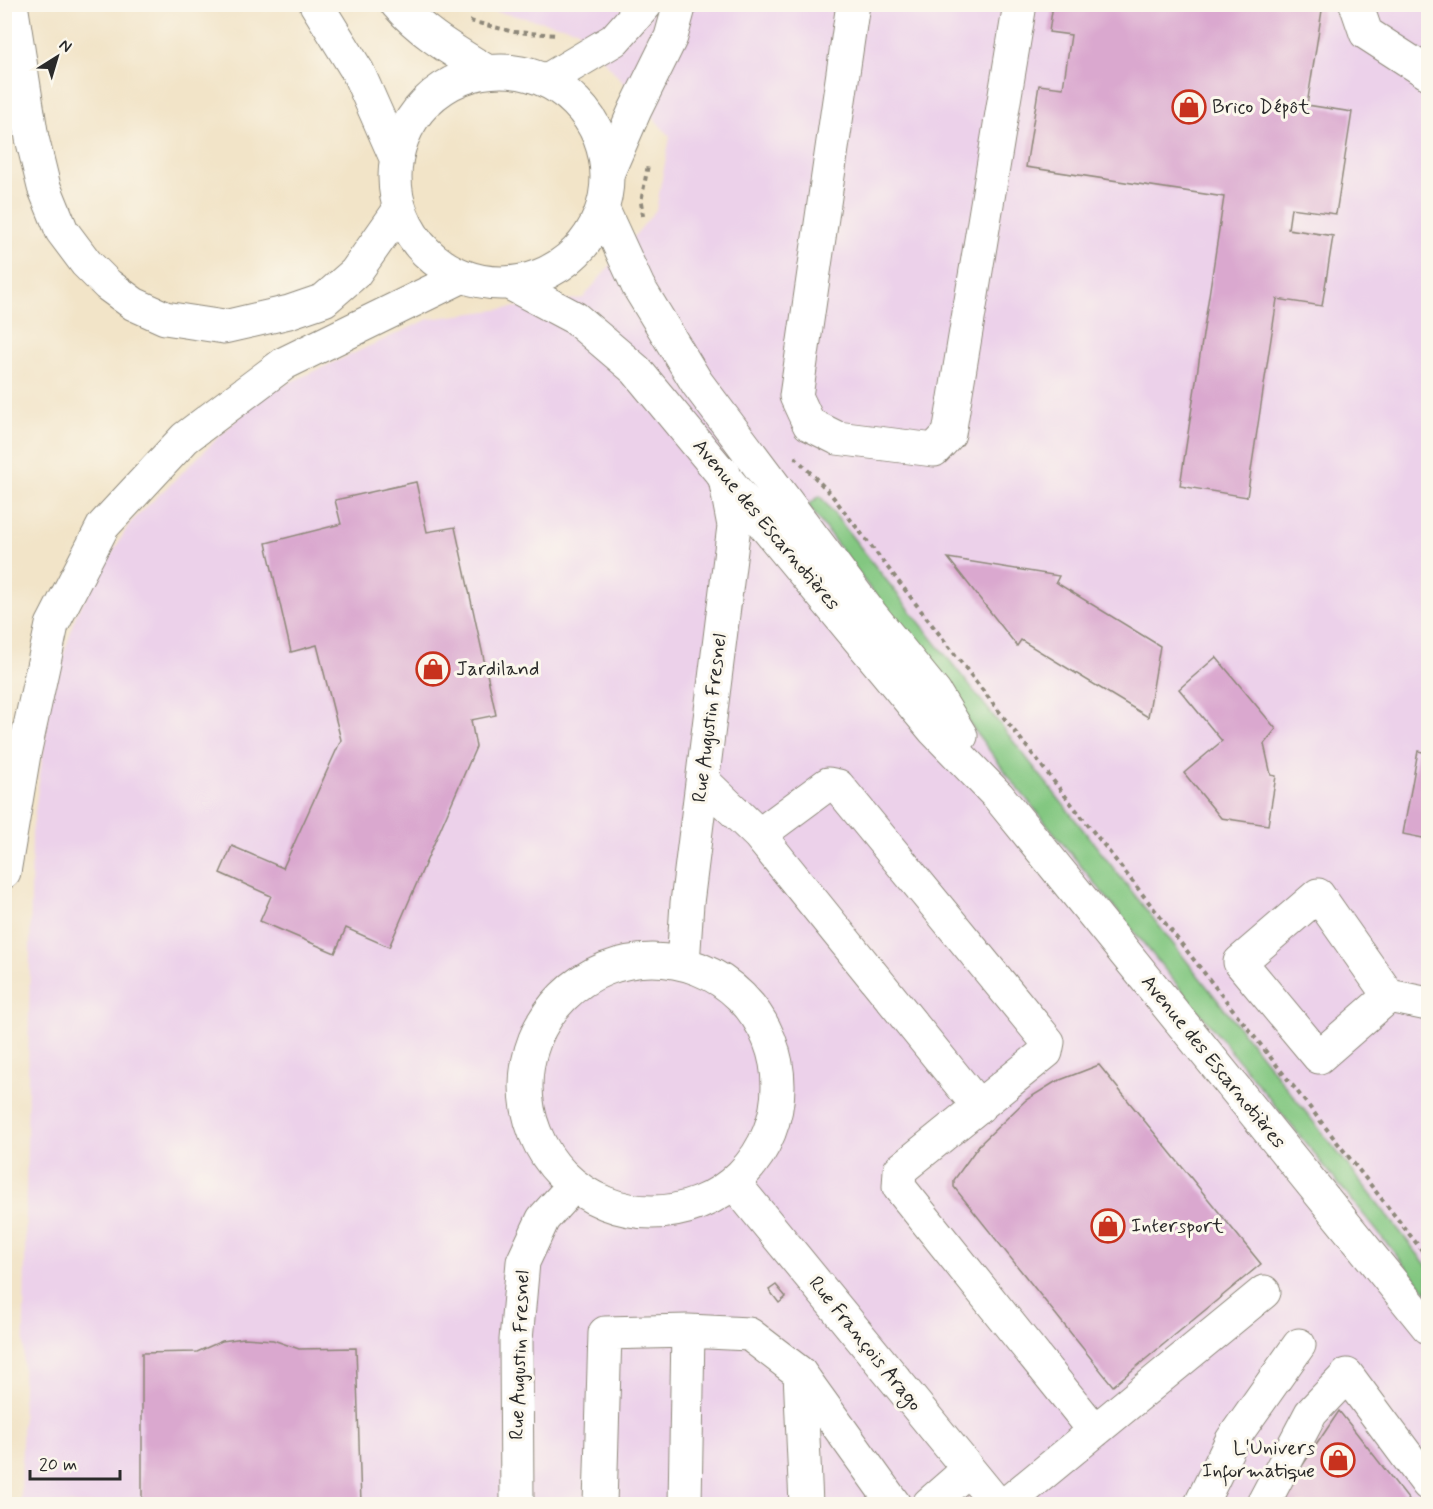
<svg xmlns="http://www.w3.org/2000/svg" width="1433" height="1509" viewBox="0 0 1433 1509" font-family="Mynerve,sans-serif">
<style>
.built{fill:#ecd1ea}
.green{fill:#83c781;stroke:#577956;stroke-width:1.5}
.building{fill:#daa8cf}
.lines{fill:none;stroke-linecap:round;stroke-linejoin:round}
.minor-casing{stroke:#8e887a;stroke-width:35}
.major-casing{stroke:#8e887a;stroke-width:35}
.path{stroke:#8e887a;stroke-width:4;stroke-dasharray:4.5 4.5;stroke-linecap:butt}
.minor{stroke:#fff;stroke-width:33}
.major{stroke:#fff;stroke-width:33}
.labels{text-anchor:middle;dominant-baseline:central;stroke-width:6;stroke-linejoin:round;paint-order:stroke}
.poi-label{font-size:20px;fill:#2b2b2b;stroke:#fbf7ec;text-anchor:start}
.street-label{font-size:20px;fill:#2b2b2b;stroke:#fbf7ec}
</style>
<rect width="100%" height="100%" fill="#fbf7ec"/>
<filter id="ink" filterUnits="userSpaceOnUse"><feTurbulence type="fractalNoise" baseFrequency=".0167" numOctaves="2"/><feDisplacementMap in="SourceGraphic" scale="12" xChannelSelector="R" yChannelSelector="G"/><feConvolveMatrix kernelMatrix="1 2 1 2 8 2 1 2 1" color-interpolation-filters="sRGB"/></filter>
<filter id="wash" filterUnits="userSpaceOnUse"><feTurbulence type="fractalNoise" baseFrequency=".008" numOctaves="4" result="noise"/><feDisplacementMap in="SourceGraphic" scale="24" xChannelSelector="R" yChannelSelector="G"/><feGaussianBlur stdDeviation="1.35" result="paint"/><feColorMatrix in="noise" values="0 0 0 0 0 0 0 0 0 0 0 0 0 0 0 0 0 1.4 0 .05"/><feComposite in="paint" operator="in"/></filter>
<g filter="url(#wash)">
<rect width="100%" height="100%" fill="#f2e4c8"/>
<path class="built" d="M464,5H1428V1504H21L32,833L51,694L77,612L130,523L262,395L429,319L583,298L656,210L670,137L577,29Z"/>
<path class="green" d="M820,496L1428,1267V1294L1012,781L808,505Z"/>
<g id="blocks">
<path class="building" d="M1053,4H1323L1307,105L1352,112L1336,214L1291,208L1288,229L1333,236L1322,306L1277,299L1247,497L1180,486L1224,197L1026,167L1039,85L1063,88L1071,35L1049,32Z
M416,482L427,532L455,527L496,715L471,720L476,747L389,947L346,928L335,953L260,921L271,896L220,873L232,846L283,868L341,740L317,645L291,652L266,543L341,524L335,500Z
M948,558L1059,576L1056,582L1060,585L1160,646L1148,717L1021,640L1017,646Z
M1216,657L1276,729L1264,744L1271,775L1276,776L1268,825L1221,818L1184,773L1222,741L1179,689Z
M1418,751L1428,753V839L1403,834Z
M1099,1065L1261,1264L1113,1386L954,1187V1180L979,1145L1026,1100L1055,1082Z
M776,1285L786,1297L779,1303L769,1290Z
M244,1338L273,1340L299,1349L356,1348L361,1504H142V1353L197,1352L222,1341Z
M1339,1411L1351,1426L1412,1504H1281L1302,1466Z"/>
</g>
</g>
<g filter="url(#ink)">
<use href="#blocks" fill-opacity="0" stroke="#8e887a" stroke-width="1.5"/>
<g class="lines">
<defs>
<path id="minor" d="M853,4L796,396L809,424L837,438L934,450L949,434L1020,4
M1356,4L1366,33L1428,73
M547,80L614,40L646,4
M608,172L635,110L671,37L680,4
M703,781L759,835
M526 1086a126 126 0 1 1 252 0a126 126 0 1 1-252 0Z
M683,964L687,903L734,526L724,473
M1389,996L1319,1057L1240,962L1318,895L1389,996L1428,1004
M979,1107L759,835L828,784L838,786L1048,1042L1046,1052L900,1170L899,1187L1095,1431
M734,1183L997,1504
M800,1373L894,1504
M517,1504L516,1340L523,1262L543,1219L573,1186
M600,1504L605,1333L688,1331L749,1334L800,1373L806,1504
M685,1504L688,1331
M929,1504L968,1470
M1006,1504L1264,1292
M1201,1504L1232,1440L1299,1345
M1263,1504L1311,1413L1347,1375L1428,1484"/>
<path id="major" d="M11,4L32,138L44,187L62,231L86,263L108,285L134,304L165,318L224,327L289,312L324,300L355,273L400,209
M316,4L358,72L396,158
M397,4C422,33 454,51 486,71
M395 177a106 106 0 1 1 212 0a106 106 0 1 1-212 0Z
M603,210L638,286L697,383L869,612L935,693L961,736
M509,283L575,318L636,370L934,730L998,796L1428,1327
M4,872L24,754L52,625L103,526L185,438L285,363L463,276"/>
</defs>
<use href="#minor" class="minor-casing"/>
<use href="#major" class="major-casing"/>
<path class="path" d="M470,21L514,32L558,35
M643,216L641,202L648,165
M795,457L830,493L1008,723L1428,1258"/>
<use href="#minor" class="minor"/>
<use href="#major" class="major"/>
</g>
</g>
<defs>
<symbol id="shop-ring" viewBox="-11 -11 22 22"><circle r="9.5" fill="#fbf7ec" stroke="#c8321e" stroke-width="1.5"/><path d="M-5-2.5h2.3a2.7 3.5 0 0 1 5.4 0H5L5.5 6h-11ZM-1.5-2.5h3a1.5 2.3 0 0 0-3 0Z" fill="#c8321e"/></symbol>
</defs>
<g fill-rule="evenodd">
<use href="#shop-ring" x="1170" y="88" width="38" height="38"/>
<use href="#shop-ring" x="414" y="650" width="38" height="38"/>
<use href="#shop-ring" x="1089" y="1207" width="38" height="38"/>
<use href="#shop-ring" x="1319" y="1441" width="38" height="38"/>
</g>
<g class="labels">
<g class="poi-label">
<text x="1212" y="107">Brico Dépôt</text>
<text x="456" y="669">Jardiland</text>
<text x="1131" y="1226">Intersport</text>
<text x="1315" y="1448" text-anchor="end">L'Univers<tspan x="1315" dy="23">Informatique</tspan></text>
</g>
<g class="street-label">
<text transform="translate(766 525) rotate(50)">Avenue des Escarnotières</text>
<text transform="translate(710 718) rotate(-83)">Rue Augustin Fresnel</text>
<text transform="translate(1213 1062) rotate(51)">Avenue des Escarnotières</text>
<text transform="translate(865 1344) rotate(51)">Rue François Arago</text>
<text transform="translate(520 1355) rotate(-88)">Rue Augustin Fresnel</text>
</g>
</g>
<rect width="1433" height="1509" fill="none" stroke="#fbf7ec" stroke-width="24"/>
<g transform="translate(57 57) rotate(37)" stroke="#fbf7ec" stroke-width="4.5" paint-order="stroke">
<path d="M0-4.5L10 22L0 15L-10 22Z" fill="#2b2b2b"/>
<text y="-9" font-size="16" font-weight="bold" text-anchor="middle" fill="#2b2b2b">N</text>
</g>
<path d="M30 1470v9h90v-9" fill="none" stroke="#2b2b2b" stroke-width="3"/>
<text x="39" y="1470" font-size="18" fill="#2b2b2b" stroke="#fbf7ec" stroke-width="4.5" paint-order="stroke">20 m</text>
</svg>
